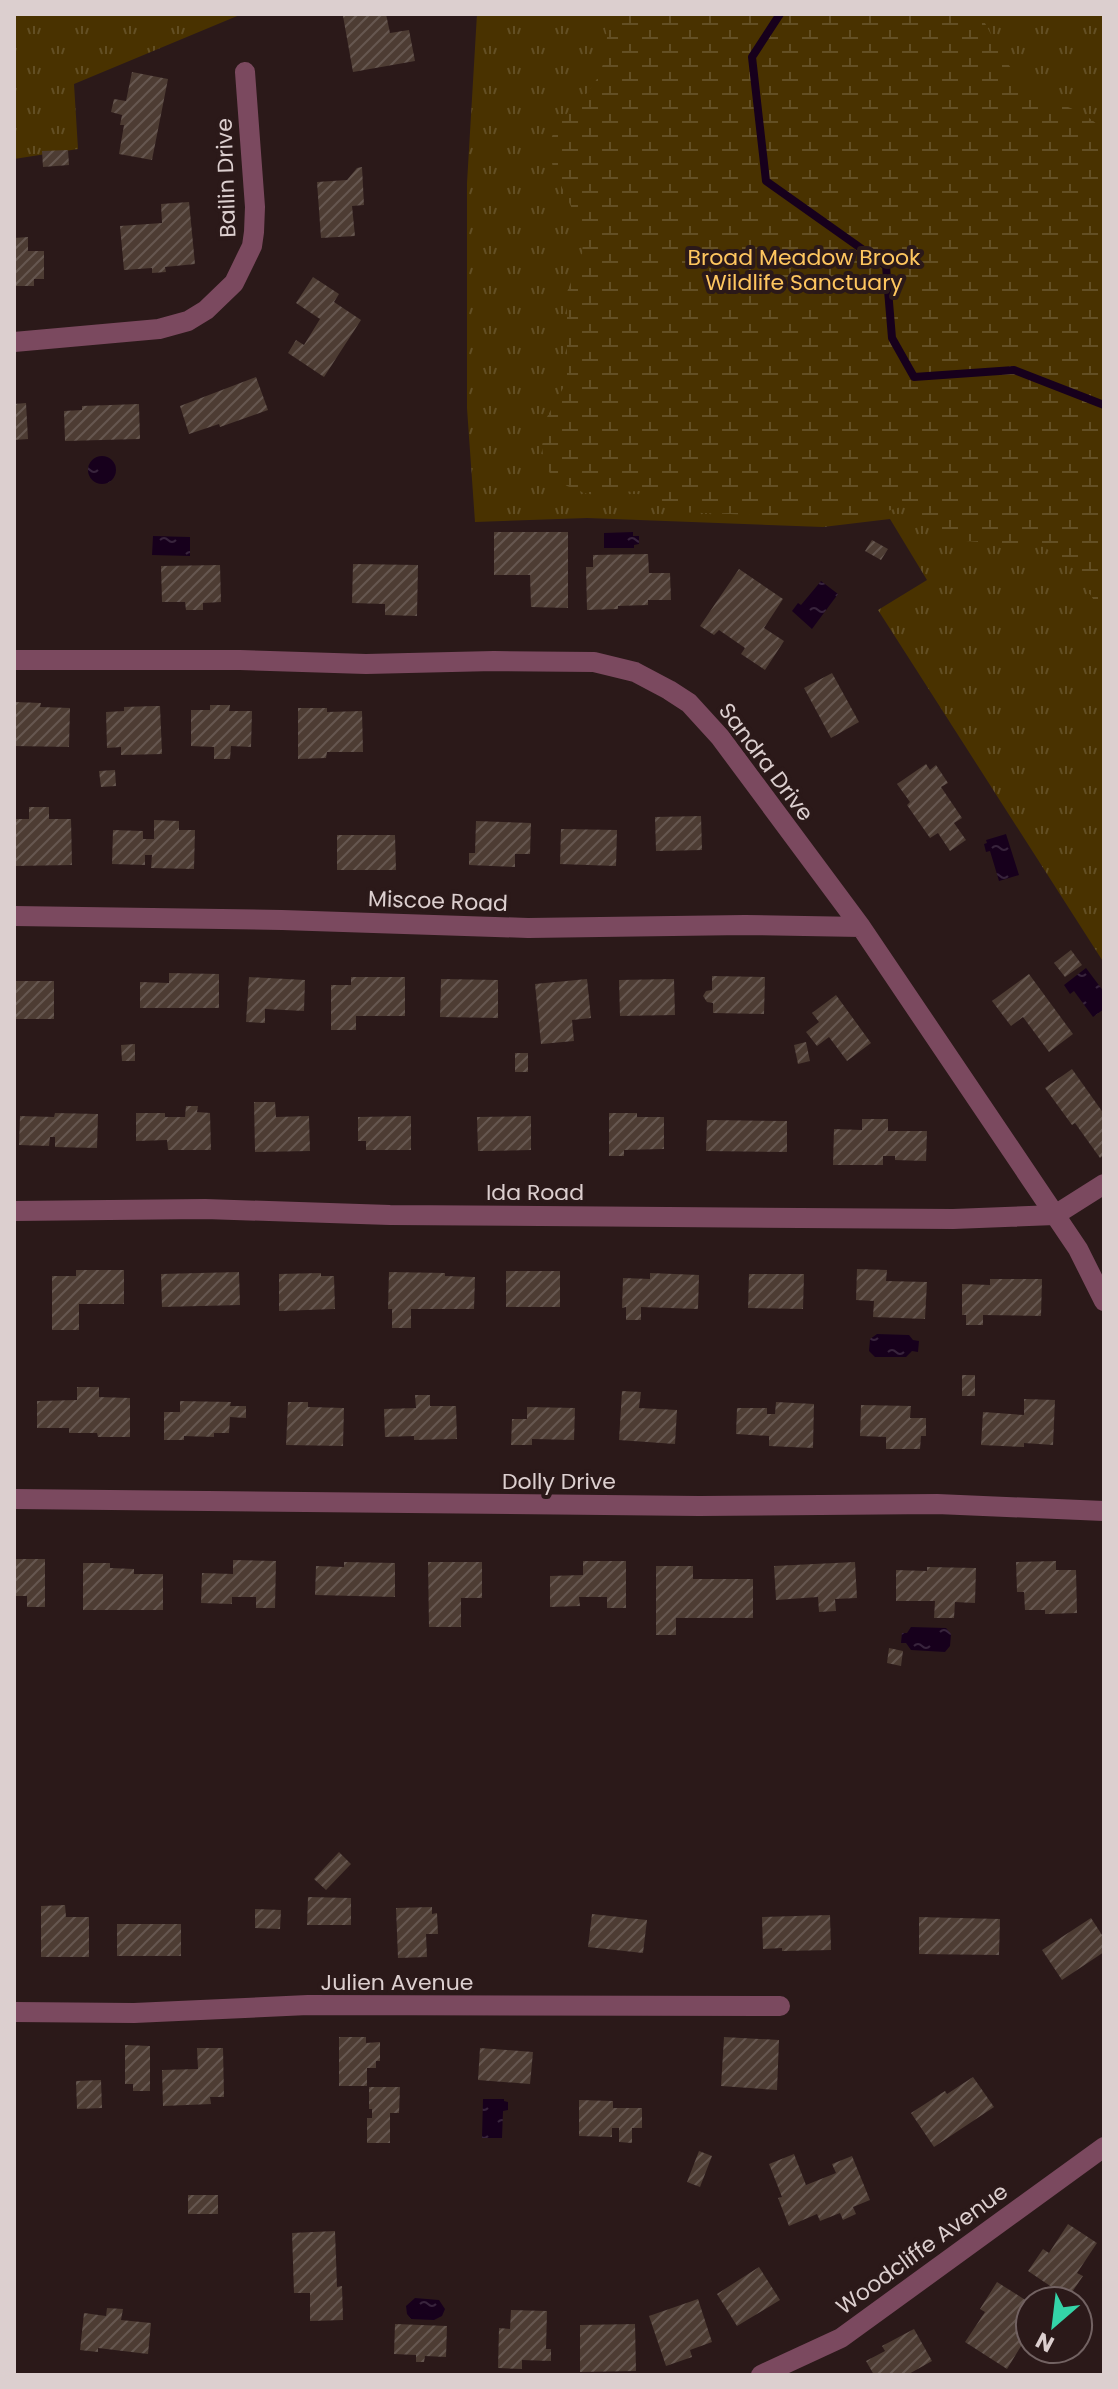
<svg xmlns="http://www.w3.org/2000/svg" width="1118" height="2389" viewBox="0 0 1118 2389" font-family="Poppins,sans-serif">
<style>
.grass{fill:url(#grass-tufts)}
.wetland{fill:url(#wetland-marsh)}
.water{fill:url(#water-ripples)}
.lines{fill:none;stroke-linecap:round;stroke-linejoin:round}
.stream{stroke:#17001c;stroke-width:8}
.building{fill:url(#building-hatch)}
.street{stroke:#7b495f;stroke-width:20}
.labels{text-anchor:middle;dominant-baseline:central;stroke-width:8;stroke-linejoin:round;paint-order:stroke}
.street-label{font-size:22px;fill:#dccfcf;stroke:#2b1919}
.park-label{font-size:22px;fill:#fec65f;stroke:#2b1919}
</style>
<defs>
<pattern id="grass-tufts" width="24" height="20" patternUnits="userSpaceOnUse" patternTransform="scale(2)"><rect width="24" height="20" fill="#493200"/><path d="M3 7l-1-3M5 7V3M7 7l1-3M15 17l-1-3M17 17v-4M19 17l1-3" fill="none" stroke="#634f24"/></pattern>
<pattern id="wetland-marsh" width="20" height="14" patternUnits="userSpaceOnUse" patternTransform="scale(2)"><rect width="20" height="14" fill="#493200"/><path d="M1 5h8M5 5V1M11 12h8M15 12V8" fill="none" stroke="#634f24"/></pattern>
<pattern id="water-ripples" width="26" height="14" patternUnits="userSpaceOnUse" patternTransform="scale(2)"><rect width="26" height="14" fill="#17001c"/><path d="M2 4q2-2 4 0t4 0M15 11q2-2 4 0t4 0" fill="none" stroke="#38243c"/></pattern>
<pattern id="building-hatch" width="6" height="6" patternUnits="userSpaceOnUse" patternTransform="scale(2)"><rect width="6" height="6" fill="#4d3c33"/><path d="M-1 1l2-2M0 6l6-6M5 7l2-2" fill="none" stroke="#665750"/></pattern>
</defs>
<rect width="100%" height="100%" fill="#2b1919"/>
<path class="grass" d="M14,14H242L74,84L78,149L14,159Z
M477,14H1104V963L878,610L927,580L890,519L823,527L587,518L475,522L467,408V183Z"/>
<path class="wetland" d="M602,14H980C995,40 1008,74 1034,91C1057,105 1088,110 1104,132V616L1072,566L1044,547L940,539L905,506L859,519L676,512L639,491L587,494L567,486L551,475L544,463L542,446L547,417L567,381V292L582,255L583,241L577,219L553,169L549,144L557,124L588,92L599,76L606,55L607,37Z"/>
<path class="water" d="M88 470a14 14 0 1 1 28 0a14 14 0 1 1-28 0Z
M633,532V536H639V544L634,545V548H604V533Z
M153,536L190,537V556L152,555Z
M821,581L838,594L812,629L792,611L798,603L801,605Z
M1006,834L1019,875L999,881L990,851L986,852L984,844L987,843L986,840Z
M1086,968L1104,992V1009L1093,1017L1074,991L1070,994L1064,985Z
M877,1334L909,1335L913,1340L919,1341L918,1352L912,1351L906,1357H875L869,1351L870,1339Z
M911,1627L946,1628L951,1634L950,1646L945,1652L911,1650L906,1643H901L902,1633H907Z
M483,2099H504V2101L508,2102V2110L503,2111L502,2138H482Z
M415,2298L439,2300L445,2309L442,2316L434,2320L411,2319L407,2314L406,2306Z"/>
<g class="lines">
<path class="stream" d="M780,14L752,57L766,181L886,266L892,338L914,377L1014,370L1104,405"/>
</g>
<path class="building" d="M351,14H386L390,33L409,30L415,61L353,72L343,16Z
M132,72L168,79L152,160L119,154L124,125H120L122,115L111,112L114,99L126,101Z
M68,150L69,165L43,167L42,151Z
M362,167L364,205L352,206L355,236L321,238L317,182L347,180L357,168Z
M189,202L195,264L165,267L166,272L152,273V268L124,270L120,226L162,223L161,204Z
M28,237V251H44V279H34V286H14V238Z
M313,277L339,294L334,302L361,320L324,377L288,353L296,340L304,345L320,319L296,303Z
M256,377L268,410L220,427L219,424L189,434L180,406Z
M26,403L28,439L14,440V404Z
M139,404L140,439L65,441L64,411L82,410V406Z
M494,532H568V608L531,607L530,575H494Z
M872,540L888,549L881,560L865,551Z
M648,554L649,573H670L671,600H648V605L618,606V609L587,610L586,567H593V555Z
M353,564L418,565L417,616L385,615V604L352,603Z
M220,565L221,602L203,603V610H186L185,602H162L161,566Z
M739,569L783,599L764,628L784,641L765,670L741,654L745,648L719,630L714,635L700,626Z
M832,673L859,722L831,738L804,688Z
M14,702L41,703L40,707L70,708L69,747L14,746Z
M210,705H230L229,711H252L251,747L231,746L230,759H214V747L191,746V710H210Z
M154,706H160L162,754L121,755V747L107,748L106,712L124,711V707Z
M298,708H327V712L362,711L363,752H327L326,758L298,759Z
M926,764L930,770L936,765L948,783L941,787L962,818L954,823L966,840L950,851L938,833L930,838L907,805L910,802L897,784Z
M115,770L116,786L101,787L99,771Z
M29,807H49V819H71L72,865L14,866V819H29Z
M701,816L702,850L656,851L655,817Z
M154,820L179,821V830H195L194,869L151,868L152,855H145V865L112,864L113,830L143,831V839H154Z
M476,821L531,823L530,854H515V867L469,865V853H475Z
M561,829L617,830L616,866L560,864Z
M337,835H395L396,870H337Z
M1071,950L1082,965L1065,977L1054,963Z
M169,973L219,974V1008H140V982L169,983Z
M1029,974L1073,1034L1049,1052L1023,1017L1011,1026L992,1001Z
M712,976L765,977L764,1014L713,1013V1003L707,1002L703,996L706,991L712,990Z
M249,977L305,980L304,1011L265,1009V1023L246,1022Z
M351,977H405V1016H356V1030H331V985H351Z
M441,979L498,980V1018L440,1017Z
M587,979L591,1018L572,1020L574,1041L541,1044L535,984Z
M674,979L675,1015L620,1016L619,980Z
M14,981H54V1019H14Z
M836,995L871,1043L847,1061L829,1037L817,1046L806,1032L819,1022L812,1013Z
M806,1042L810,1061L798,1064L794,1045Z
M135,1044V1061H122L121,1045Z
M515,1053H528V1072H515Z
M1072,1069L1104,1114V1155L1100,1158L1075,1123L1072,1125L1045,1088Z
M254,1102H275L276,1117L309,1116L310,1151L255,1152Z
M186,1106H198L197,1112L210,1113L211,1150H168L167,1140L136,1141V1113H165V1117H185Z
M55,1113L98,1114L97,1148L55,1147V1137H50L49,1146L19,1145L20,1116L54,1117Z
M609,1113H637V1117H664V1149L624,1150V1156H609Z
M411,1116V1150H366V1141H358V1117Z
M531,1116V1150L478,1151L477,1117Z
M862,1119H888V1131H927L926,1161L895,1160V1156H883V1165H833L834,1129L862,1130Z
M707,1120L787,1121V1152L706,1151Z
M857,1269L887,1270L886,1281L927,1282L925,1319L873,1317L874,1301L856,1300Z
M76,1270H124V1304H79V1330H52V1276H76Z
M506,1271H560V1307H506Z
M239,1272L240,1305L162,1307L161,1274Z
M389,1272L445,1273V1276L475,1277L474,1309H411V1328H392V1309H388Z
M321,1273V1276H334L335,1309L279,1311V1274Z
M650,1273L699,1275L698,1309L641,1307V1320H626V1307L622,1308L623,1278L650,1279Z
M749,1274H804L803,1309L748,1308Z
M990,1279H1042L1041,1316L983,1315V1325H966V1315H962V1284L990,1285Z
M962,1375H975V1396H962Z
M77,1387H99V1397L130,1398V1437H98L97,1433H69V1428H37V1401L77,1400Z
M622,1391L641,1392L639,1408L677,1410L675,1444L619,1440Z
M415,1395H430V1406H456L457,1439L414,1440V1436L385,1437L384,1409L416,1408Z
M1024,1399L1055,1400L1053,1445L1024,1443V1447L981,1445L983,1412L1024,1415Z
M180,1401L231,1402L230,1406H246V1418L230,1417L229,1433H214V1437L184,1436V1440H164V1412H180Z
M288,1402H308V1407L344,1408L343,1446L286,1445Z
M776,1402L814,1404L813,1448L769,1446V1436L736,1434L737,1408H767V1414H775Z
M861,1405L911,1406L910,1418H926V1436H921L920,1449H886V1437L860,1436Z
M527,1407L575,1408L574,1440L532,1439V1445H511L512,1419H527Z
M14,1559H45V1607H27V1596H14Z
M233,1560L276,1561L275,1608H256V1597H232V1604L201,1603L202,1573L233,1574Z
M583,1561H626V1608H607V1597H579L580,1606L550,1607V1576L583,1575Z
M1056,1561V1570H1076L1077,1613L1045,1614V1610H1025L1024,1592H1017L1016,1562Z
M344,1562L395,1563V1597L315,1595L316,1566L344,1567Z
M428,1562H482V1598H461V1627H429Z
M855,1562L857,1598L835,1599L836,1611L819,1612L818,1597L776,1600L774,1566Z
M83,1563H110V1568L134,1569V1574H163V1610H83Z
M656,1566H693V1579H753V1618H676V1635H656Z
M927,1567L976,1568L975,1603L955,1602L954,1618H934L935,1601H896V1570L927,1571Z
M889,1648L903,1651L901,1666L887,1663Z
M339,1852L351,1864L326,1890L314,1879Z
M308,1897L351,1898V1925H307Z
M65,1905L66,1917H89V1957H41V1906Z
M432,1907V1914L437,1913L438,1934H426L427,1957L398,1958L396,1908Z
M255,1909L281,1910L280,1929L255,1928Z
M592,1914L647,1920L643,1953L588,1947Z
M830,1915L831,1950L782,1951V1948L763,1949L762,1917Z
M919,1917L1000,1919L999,1955L919,1954Z
M1091,1918L1104,1938V1952L1062,1980L1042,1950Z
M117,1924H181V1956H117Z
M339,2037H366V2043L380,2042V2061H376V2068H367V2086H339Z
M724,2037L779,2040L777,2090L721,2086Z
M125,2045L150,2046V2091H133V2084H125Z
M197,2048H223L224,2097H210L211,2104L163,2106L162,2070L198,2069Z
M480,2048L533,2052L530,2084L478,2080Z
M973,2077L994,2107L934,2147L911,2113L945,2091L947,2094Z
M101,2080L102,2108L77,2109L76,2081Z
M369,2087H400L399,2113H390V2143H367V2118H372V2109H369Z
M579,2100L613,2101V2108H642V2128H632V2143L619,2142V2128H612V2137L579,2136Z
M699,2151L712,2156L700,2187L687,2182Z
M794,2154L806,2185L836,2173L832,2164L852,2156L870,2200L853,2207L856,2214L843,2220L840,2213L820,2221L817,2214L789,2226L778,2198L782,2197L769,2164Z
M188,2195H218V2214H188Z
M1068,2224L1097,2243L1077,2273L1083,2276L1068,2298L1028,2271L1043,2249L1049,2253Z
M335,2231L337,2287L342,2286L343,2320L310,2321V2293H294L292,2233Z
M759,2267L780,2300L737,2326L717,2294Z
M997,2282L1030,2303V2341L1026,2338L1007,2369L965,2342L985,2312L980,2309Z
M698,2299L712,2342L690,2350L692,2357L666,2366L649,2316Z
M107,2308L123,2309L121,2320L151,2323L148,2354L98,2348V2352L80,2350L84,2313L106,2316Z
M511,2310L547,2311L546,2349H551V2361L522,2360V2369L498,2368L499,2328L510,2329Z
M395,2324L447,2326L446,2357L425,2356L424,2362H416V2355L394,2354Z
M635,2324L636,2371L580,2372V2325Z
M914,2329L932,2361L907,2375H897L896,2373L893,2375H874L866,2361L885,2351L882,2346Z"/>
<g class="lines">
<path class="street" d="M14,342L159,329L188,321L206,310L234,283L252,246L254,232L255,207L245,72
M14,660H240L366,664L494,661L594,662L635,672L669,690L689,703L720,737L861,927L1078,1249L1104,1301
M14,916L282,920L528,928L745,925L861,927
M14,1211L205,1209L390,1215L953,1219L1055,1215L1104,1184
M14,1499L699,1506L937,1504L1104,1511
M14,2012L134,2013L308,2005L780,2006
M761,2375L841,2338L1104,2147"/>
</g>
<g class="labels">
<g class="street-label">
<text transform="translate(226 178) rotate(-92)">Bailin Drive</text>
<text transform="translate(766 762) rotate(53)">Sandra Drive</text>
<text transform="translate(438 901) rotate(2)">Miscoe Road</text>
<text x="535" y="1192">Ida Road</text>
<text x="559" y="1481">Dolly Drive</text>
<text x="397" y="1982">Julien Avenue</text>
<text transform="translate(922 2249) rotate(-36)">Woodcliffe Avenue</text>
</g>
<g class="park-label">
<text x="804" y="257">Broad Meadow Brook<tspan x="804" dy="25">Wildlife Sanctuary</tspan></text>
</g>
</g>
<rect width="1118" height="2389" fill="none" stroke="#dccfcf" stroke-width="32"/>
<g transform="translate(1054 2325) rotate(208)"><circle r="38" fill="#2b1919" stroke="#726262" stroke-width="2"/>
<path d="M0-6L14 30L0 20L-14 30Z" fill="#34d4a8"/>
<text y="-12" font-size="22" font-weight="bold" text-anchor="middle" fill="#dccfcf">N</text>
</g>
</svg>
